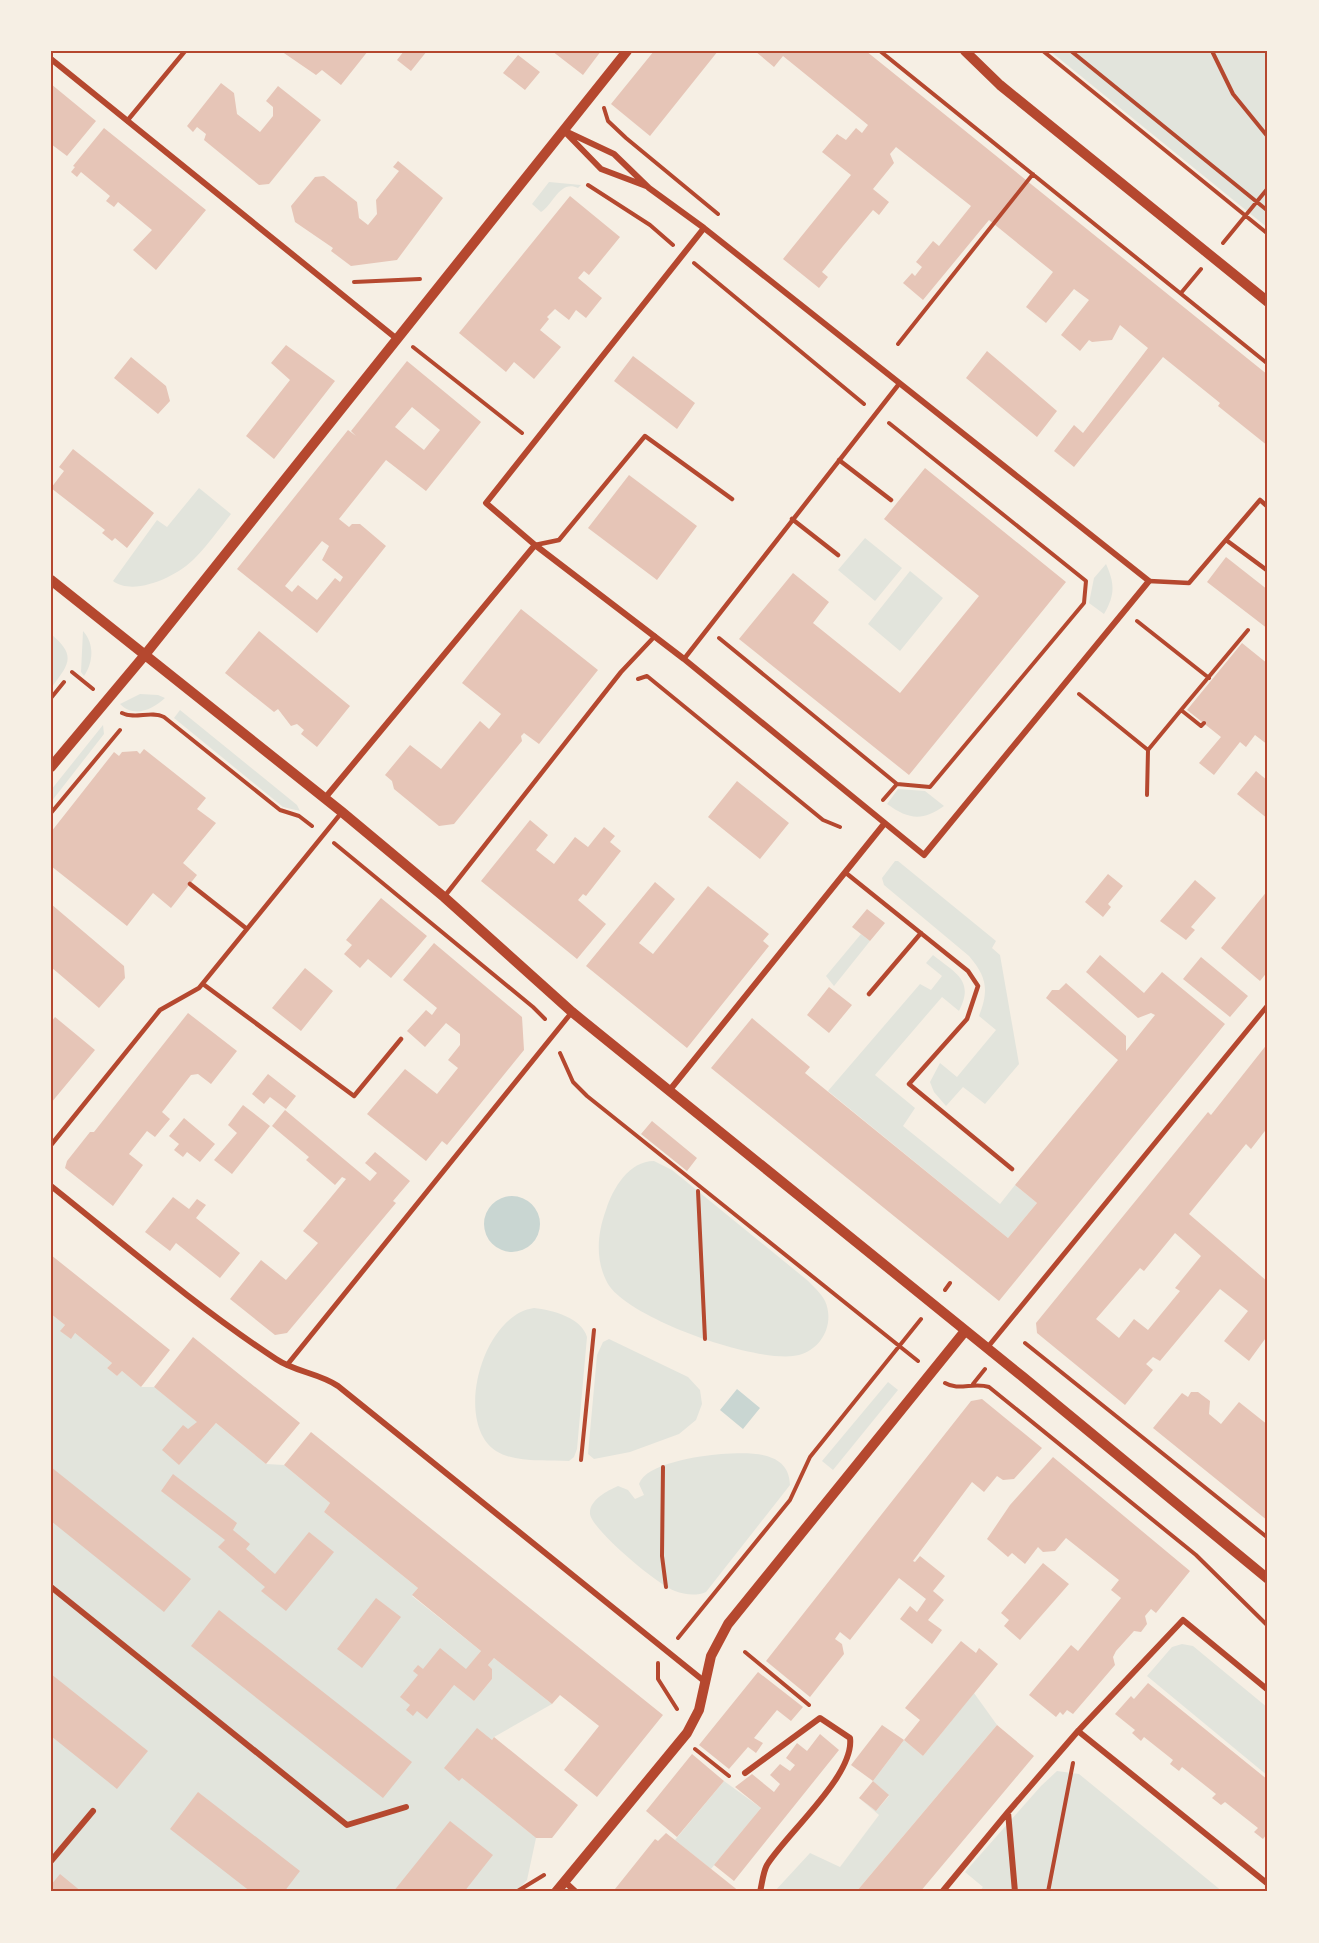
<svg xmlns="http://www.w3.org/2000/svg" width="1319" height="1943" viewBox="0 0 1319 1943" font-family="Jost,sans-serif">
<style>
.green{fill:#e2e4dc}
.water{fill:#c9d6d2}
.building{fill:#e6c5b7;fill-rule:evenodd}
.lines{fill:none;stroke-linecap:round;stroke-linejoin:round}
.path{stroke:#b5482f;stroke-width:4}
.service{stroke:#b5482f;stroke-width:4.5}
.pedestrian{stroke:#b5482f;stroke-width:5}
.minor{stroke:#b5482f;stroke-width:6}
.tertiary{stroke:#b5482f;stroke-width:10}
.neatline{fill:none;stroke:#b5482f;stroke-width:2}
</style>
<rect width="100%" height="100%" fill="#f6efe4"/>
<path class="green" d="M1050,51H1268V228L1242,207Z
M549,182L581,185L578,188C560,179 553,205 541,212L532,204Z
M199,488L231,514C219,529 208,545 195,558C178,576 134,597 113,581L157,520L167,527Z
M865,538L902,568L875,601L838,570Z
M1106,564C1115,584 1115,595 1104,614L1089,603L1094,578Z
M910,571L943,598L900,651L868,624Z
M83,631C95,644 93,663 84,676L81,672Z
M51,634C77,656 69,664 51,688Z
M140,694L158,695L165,698C152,710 134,718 120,704Z
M180,710L297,805L300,811L283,807L174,718Z
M103,725L104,734L51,802V790Z
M898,789L925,791L944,806C922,822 908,819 887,804Z
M895,861H898L996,941L992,948L1000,955L1019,1064L985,1104L963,1087L946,1106L934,1092L930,1082L940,1063L957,1077L996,1030L979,1016C989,990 987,977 969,956L884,885L882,878Z
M861,934L870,941L834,986L826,976Z
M933,955C955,973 975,980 959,1011L942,997L875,1075L915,1108L903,1126L1000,1204L1015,1185L1037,1203L1008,1238L828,1091L920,984L931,990L942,976L926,963Z
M654,1161L672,1170L807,1280C813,1286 821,1293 825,1301C835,1323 822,1349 799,1355C760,1365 629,1319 608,1284C595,1261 597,1234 606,1210C613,1188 629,1161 654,1161Z
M534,1308C553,1310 582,1318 587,1337L577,1449L574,1457L569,1461C547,1460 515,1463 496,1451C453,1423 482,1315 534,1308Z
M51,1314L65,1325L61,1330L75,1333L112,1363L107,1368L117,1376L122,1371L141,1387H154L209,1431L216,1423L266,1464L284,1465L330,1503L324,1512L418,1588L412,1596L481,1651L454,1685L474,1701L492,1679V1669L488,1665L494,1658L552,1704L494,1737L462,1778L536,1838L527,1880L516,1892H51Z
M609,1339L688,1377L700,1390L702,1404L696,1420L679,1434L630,1452L594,1459L588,1454L597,1355L603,1342Z
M888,1382L898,1390L833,1470L822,1461Z
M721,1454C748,1453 789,1449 790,1485L706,1592C697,1596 685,1595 675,1591C659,1586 592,1530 590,1514C589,1500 607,1491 618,1486L628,1490L635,1499L644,1495L639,1484C646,1463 700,1456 721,1454Z
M1182,1644L1193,1646L1268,1708V1776L1147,1676L1172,1647Z
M974,1693L997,1725L856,1892H774L810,1853L840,1867L879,1815L859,1798L876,1811L889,1796L873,1781L904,1740L923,1756Z
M1057,1771L1079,1774L1223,1892H979L983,1887L965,1872L1041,1786Z
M724,1781L761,1808L711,1869L675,1840Z"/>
<path class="water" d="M484 1224a28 28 0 1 1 56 0a28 28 0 1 1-56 0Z
M737,1389L760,1408L743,1429L720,1410Z"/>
<path class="building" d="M281,51H368L341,85L322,70L316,75Z
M404,51H427L411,71L397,60Z
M552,51H601L583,75Z
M654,51H718L650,136L611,104Z
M755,51H866L1268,375V446L1218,406L1220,403L1163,357L1074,467L1054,451L1074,425L1083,433L1148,348L1120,325L1112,340L1092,342L1089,340L1080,351L1061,335L1089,300L1074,289L1046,323L1026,307L1053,272L989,220L923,300L903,283L912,273L915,276L922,267L916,262L933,241L939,246L971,206L896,147L890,154L894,163L873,189L889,202L879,215L873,210L843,246L822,272L828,277L819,288L783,259L851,175L822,152L837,134L846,140L856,128L862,133L868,125L783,56L774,67Z
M518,55L540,72L525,90L503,73Z
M221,83L234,93L237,114L260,132L273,116V107L266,101L278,86L321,120L269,184L259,185L204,140L206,134L197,127L193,132L187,126Z
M51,84L96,121L67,156L51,144Z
M104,128L206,210L156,270L133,250L152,230L118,202L114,207L106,201L110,196L81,172L77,177L71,172L75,167L73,166Z
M398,161L443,198L397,260L351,266L331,251L333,248L295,222L291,206L315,177L324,176L357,202L359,218L368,225L377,214L376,200L399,171L393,167Z
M570,196L620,237L589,275L584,271L578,278L602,298L586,318L576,310L569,320L555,309L547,317L549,319L540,330L561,347L534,379L514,362L506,372L459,333Z
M286,345L335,381L274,459L246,436L290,380L271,363Z
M987,351L1057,411L1037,437L966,378Z
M633,356L695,403L677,429L614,381Z
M131,357L166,386L170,401L158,414L114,378Z
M407,361L481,422L426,491L386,460L339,519L349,527L352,524H360L386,546L317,633L237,569L348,430L356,436L351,431ZM412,407L440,430L424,450L395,427ZM322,541L329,546L322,560L343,577L340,582L335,578L317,600L298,585L292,592L285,586Z
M73,449L154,513L127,548L115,538L112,541L102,533L105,530L51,488L64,471L59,467Z
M925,468L1066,582L909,775L739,639L793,573L829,602L813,623L900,693L979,596L884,519Z
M629,475L697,526L657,580L588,528Z
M1226,557L1268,590V629L1207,582Z
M521,609L598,670L539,744L524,733L521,736L522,741L454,824L439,826L394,789L392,781L385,775L410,745L441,769L480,721L489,729L501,714L462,683Z
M259,631L350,706L317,747L301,734L304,730L297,724L291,726L278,709L274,712L225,673Z
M1242,643L1268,664V745L1255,735L1246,747L1240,742L1214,775L1199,763L1221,737L1187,710Z
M144,749L206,798L197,809L216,823L183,863L197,875L171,908L153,893L127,926L51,866V832L114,752L119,756L122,752L137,751L140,754Z
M1256,771L1268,781V819L1237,794Z
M737,781L789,823L760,859L708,817Z
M530,820L548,835L536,850L554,864L575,837L588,847L604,827L615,836L610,842L621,851L586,896L583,894L578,900L606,924L577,959L481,881Z
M1108,874L1123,886L1108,904L1111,907L1103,917L1085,902Z
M1195,880L1216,898L1191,927L1195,930L1186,940L1160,921Z
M655,882L675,899L639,943L653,954L708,886L769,934L763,941L769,946L687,1048L586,966Z
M1268,890V971L1260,981L1221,948Z
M381,898L427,936L391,978L368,959L360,968L344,954L352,945L346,940Z
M51,904L124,966L125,978L99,1008L51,967Z
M867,909L885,923L870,941L852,927Z
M434,943L522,1017L524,1050L447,1145L442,1141L426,1161L367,1114L405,1069L437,1094L458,1068L448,1060L460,1045V1034L446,1023L425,1047L407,1031L426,1010L432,1015L437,1008L403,980Z
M1100,955L1144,993L1162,972L1225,1024L999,1301L711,1068L752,1018L810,1067L805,1073L1008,1238L1037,1203L1015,1185L1118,1060L1046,998L1052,990H1059L1066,983L1126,1036V1051L1155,1015L1151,1013L1138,1018L1086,972Z
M1201,957L1248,996L1230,1017L1183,979Z
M305,968L333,991L301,1031L272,1008Z
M829,987L852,1005L829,1033L807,1015Z
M188,1013L237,1051L211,1084L198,1074L191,1075L162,1112L170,1119L155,1137L147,1131L129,1154L143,1165L113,1206L65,1168L67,1161L90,1132H94Z
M55,1017L95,1050L51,1103V1022Z
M1268,1043V1127L1251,1149L1246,1144L1189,1214L1268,1282V1335L1249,1361L1224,1341L1248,1311L1220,1289L1160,1361L1153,1357L1146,1364L1153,1370L1125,1405L1037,1333L1036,1323L1208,1112L1211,1115ZM1175,1233L1201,1256L1175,1288L1180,1291L1148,1330L1134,1319L1119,1338L1096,1319L1140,1268L1144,1271Z
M268,1074L296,1096L286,1109L270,1097L264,1104L252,1094Z
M243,1105L270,1126L232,1174L214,1160L237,1133L228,1125Z
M285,1110L370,1181L377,1173L365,1163L375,1152L410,1181L393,1201L396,1203L287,1333L275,1335L230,1299L261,1260L286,1280L318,1243L303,1231L346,1179L342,1177L335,1185L306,1160L309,1157L272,1126Z
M184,1118L215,1144L200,1162L187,1152L183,1157L174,1150L179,1144L169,1136Z
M652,1121L697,1158L687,1171L641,1134Z
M173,1197L189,1209L197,1199L206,1205L196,1218L240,1253L220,1278L176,1243L170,1251L145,1232Z
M51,1255L170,1350L141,1387L122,1371L117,1376L107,1368L112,1363L75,1333L71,1339L60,1331L65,1325L51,1314Z
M193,1337L300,1423L266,1464L216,1423L179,1465L162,1450L183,1425L188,1429L197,1422L154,1387Z
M1191,1392H1198L1210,1401L1209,1414L1221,1424L1239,1402L1268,1425V1521L1153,1428L1182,1393L1188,1397Z
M982,1399L1042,1448L1014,1479L1003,1480L997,1476L984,1492L972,1482L913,1561L915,1562L920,1556L945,1576L933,1591L944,1600L928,1620L942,1630L932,1644L900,1619L910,1606L917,1612L926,1599L899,1578L850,1640L840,1632L835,1639L842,1644L844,1654L810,1697L766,1661L971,1401Z
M311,1432L663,1715L597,1797L564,1770L599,1726L560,1695L552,1704L494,1658L488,1665L492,1669V1679L474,1701L454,1685L427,1719L417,1711L413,1716L406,1710L410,1705L400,1697L418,1675L413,1671L418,1665L423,1669L440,1648L466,1669L481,1651L412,1595L418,1588L324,1512L330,1503L284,1465Z
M1053,1457L1190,1571L1156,1613L1151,1609L1145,1616L1147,1624L1141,1632L1134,1631L1116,1651L1113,1657L1115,1665L1073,1714L1067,1710L1063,1715L1060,1712L1056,1717L1029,1695L1071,1645L1078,1651L1121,1598L1111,1590L1119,1580L1066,1538L1055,1551L1043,1552L1038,1547L1025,1564L1012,1553L1008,1557L987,1539L1010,1505Z
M51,1467L191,1579L164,1612L51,1521Z
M173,1474L237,1523L233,1530L250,1544L246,1549L275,1574L309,1532L334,1552L286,1611L261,1591L265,1587L218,1547L225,1540L161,1491Z
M1043,1563L1069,1584L1020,1640L1004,1626L1009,1620L1001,1613Z
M376,1598L401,1617L362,1668L337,1649Z
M219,1610L412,1762L383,1798L191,1646Z
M961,1641L976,1653L979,1648L998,1664L923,1756L904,1740L920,1720L905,1708Z
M758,1672L803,1707L791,1721L777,1710L754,1738L763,1743L756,1753L748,1747L729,1769L699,1745Z
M51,1674L148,1751L117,1789L51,1736Z
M1148,1683L1268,1780V1837L1266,1835L1263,1839L1254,1832L1258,1828L1225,1802L1221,1805L1212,1798L1216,1794L1182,1767L1179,1771L1170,1764L1173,1760L1144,1737L1141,1741L1132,1733L1135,1730L1115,1714L1131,1696L1134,1699Z
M882,1725L904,1740L873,1781L851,1765Z
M997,1725L1034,1756L920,1892H856Z
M477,1728L492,1740L494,1737L578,1805L552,1838H536L462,1778L459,1781L444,1768Z
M820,1734L839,1750L734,1881L714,1865L761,1808L735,1787L752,1774L774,1792L780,1784L770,1775L780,1764L790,1771L795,1765L786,1758L797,1743L807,1751Z
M692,1754L724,1781L677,1837L646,1811Z
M873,1781L889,1795L876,1811L859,1798Z
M198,1792L300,1871L284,1892H251L170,1829Z
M450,1821L493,1855L464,1892H393Z
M666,1833L675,1840L740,1892H619L615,1889L655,1839L658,1841Z
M60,1874L82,1892H51V1885Z"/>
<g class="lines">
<path class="path" d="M880,51L1268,364
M1043,51L1268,234
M1071,51L1268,211
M1212,51L1233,94L1268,137
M604,108L608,121L626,138L718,214
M588,185L650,225L673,245
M1223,243L1268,188
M694,263L864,404
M354,282L420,279
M1181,293L1201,269
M898,344L1033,174
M413,347L522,433
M889,423L1086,581L1084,603L930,787L897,784
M1137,621L1209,678
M719,638L897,784L883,800
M72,672L93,689
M638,679L647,676L823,820L840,827
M1079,694L1148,750L1181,710
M51,698L64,682
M122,713C136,720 150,710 164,717L280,810L299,816L312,826
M1204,723L1201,726L1181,710L1248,630
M1147,795L1148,750
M51,813L120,730
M334,843L533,1007L545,1019
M560,1053L573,1082L587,1096L918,1361
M698,1191L705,1339
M945,1290L950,1283
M1025,1343L1268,1538
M945,1383C958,1391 974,1382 989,1387L1196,1555L1268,1626
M973,1384L985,1369
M581,1460L594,1330
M663,1467L662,1556L666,1587
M678,1638L790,1500L810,1457L921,1319
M745,1652L809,1705
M658,1663V1679L677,1709
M695,1749L729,1776
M516,1892L544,1875
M1048,1892L1073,1763"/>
<path class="service" d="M127,121L185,51
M839,460L891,500
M792,519L838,555
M1226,540L1268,571
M535,545L559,540L645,436L732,499
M1149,581L1189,583L1260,500L1268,507
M684,659L899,384
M846,873L968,971L978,986L967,1019L909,1084L1012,1169
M190,884L247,929
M444,897L621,672L655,636
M203,984L354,1096L401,1039
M869,994L921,933
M51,1145L160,1010L199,988L342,812"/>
<path class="pedestrian" d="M987,1348L1268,1005
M287,1365L572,1012"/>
<path class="minor" d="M51,59L397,339
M563,130L614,154L649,188L704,228L1149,581L924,855L684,659L535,545L486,503L704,228
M566,133L601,169L646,186
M325,798L535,545
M669,1091L884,824
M51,1186C125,1245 197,1307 276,1359C295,1372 319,1373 338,1386L704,1681
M51,1587L347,1825L406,1807
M1078,1731L1268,1884
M745,1773L820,1718L850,1738C855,1775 787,1833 767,1865C763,1872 762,1884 760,1892
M51,1861L93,1811
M565,1882L576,1892
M942,1892L1008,1812
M1015,1892L1008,1812L1078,1731L1183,1620L1268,1690"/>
<path class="tertiary" d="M965,51L1000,85L1268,302
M51,580L342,812L444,897L572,1012L1023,1377L1268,1579
M51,767L144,656L627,51
M556,1892L687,1733L699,1710L711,1656L728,1624L965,1331"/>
</g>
<rect width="1319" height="1943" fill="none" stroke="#f6efe4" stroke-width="105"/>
<rect x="52" y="52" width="1214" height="1838" class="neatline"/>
</svg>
